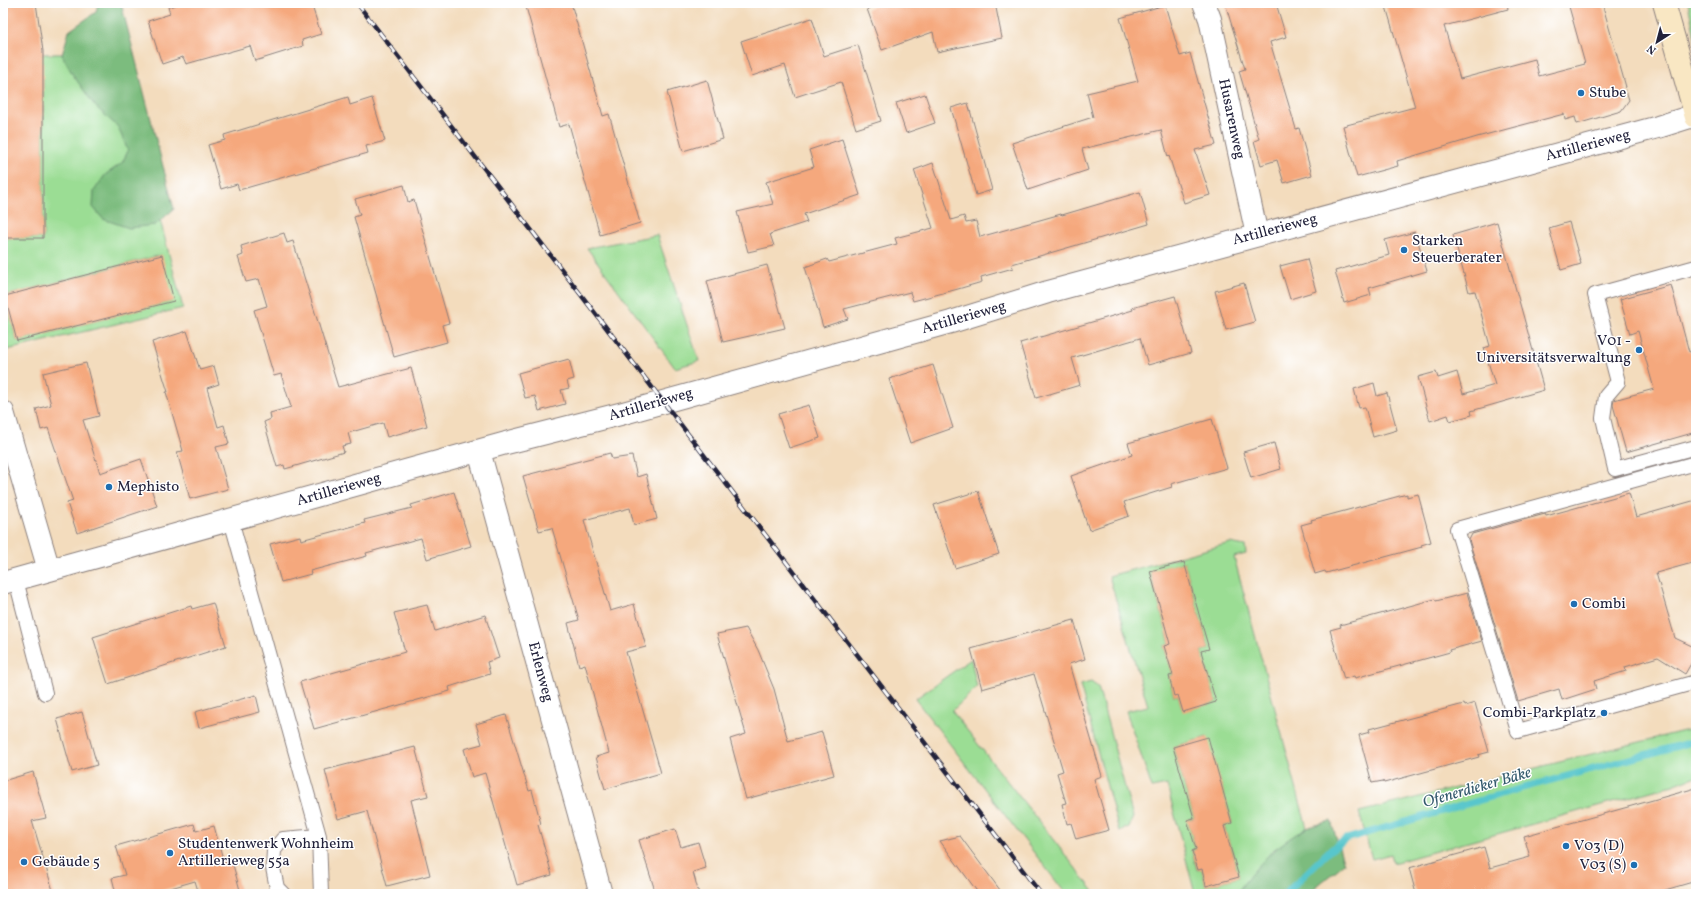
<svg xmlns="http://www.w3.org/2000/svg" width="1699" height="897" viewBox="0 0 1699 897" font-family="Vollkorn,serif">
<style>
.green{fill:#9bdd94;stroke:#5e8068;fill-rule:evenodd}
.forest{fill:#7cbc7e;stroke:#4f6f5c}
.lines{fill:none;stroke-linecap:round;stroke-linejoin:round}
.stream{stroke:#58c6cc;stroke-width:7}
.building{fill:#f5a87d}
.lane-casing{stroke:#8a7f7c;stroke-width:16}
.street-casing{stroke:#8a7f7c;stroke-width:24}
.secondary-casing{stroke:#8a7f7c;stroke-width:24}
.lane{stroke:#fff;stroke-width:14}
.street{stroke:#fff;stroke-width:22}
.secondary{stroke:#f9e7c3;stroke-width:22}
.rail-casing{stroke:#22223b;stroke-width:4.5}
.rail{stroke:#fff;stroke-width:3;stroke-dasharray:9;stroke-linecap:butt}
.poi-dot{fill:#1f6fb2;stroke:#fff;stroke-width:1.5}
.labels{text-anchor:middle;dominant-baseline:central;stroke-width:3;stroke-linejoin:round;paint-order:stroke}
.poi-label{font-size:15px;fill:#22223b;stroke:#fff;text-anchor:start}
.street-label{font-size:15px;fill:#22223b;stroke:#fff}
.water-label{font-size:16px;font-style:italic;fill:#355b6e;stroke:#fff}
</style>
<rect width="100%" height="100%" fill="#fff"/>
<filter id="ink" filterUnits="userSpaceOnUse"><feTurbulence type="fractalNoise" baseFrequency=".025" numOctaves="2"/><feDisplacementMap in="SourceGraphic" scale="8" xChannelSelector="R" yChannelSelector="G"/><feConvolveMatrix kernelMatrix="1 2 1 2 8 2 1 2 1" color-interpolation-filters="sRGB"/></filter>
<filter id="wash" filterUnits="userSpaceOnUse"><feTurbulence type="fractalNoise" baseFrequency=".012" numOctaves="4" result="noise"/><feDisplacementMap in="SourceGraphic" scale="16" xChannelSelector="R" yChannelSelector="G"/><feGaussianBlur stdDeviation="0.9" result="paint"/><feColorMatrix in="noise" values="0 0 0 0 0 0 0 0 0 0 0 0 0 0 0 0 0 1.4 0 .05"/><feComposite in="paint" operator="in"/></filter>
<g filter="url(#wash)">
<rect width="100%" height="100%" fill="#f3dcbd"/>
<path class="green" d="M1688,3H1696V44L1695,38Z
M3,54H117L183,308L3,351V238H43V76L3,75ZM161,255L173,301L17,341L5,296Z
M657,235L699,361L675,368L587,248Z
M1230,543L1245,546L1246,554L1234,557L1307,828L1273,850L1246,881L1236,894H1195L1167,785L1152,788L1126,711L1148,706L1109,576ZM1184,562L1209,649L1201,651L1216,702L1183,711L1178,695L1174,696L1169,676L1173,675L1164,646L1170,644L1150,572ZM1207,737L1232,823L1224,826L1239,877L1206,886L1202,869L1197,870L1192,851L1196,849L1187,820L1194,818L1173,747Z
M971,659L977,687L952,711L1096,894H1066L915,699Z
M1091,682L1098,687L1133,817L1129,827L1119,831L1080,685Z
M1696,728V776L1673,785L1393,863L1391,854L1372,859L1359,812Z"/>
<path class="forest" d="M98,3H121L174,209L155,225L129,228L103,219L93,207L94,191L105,175L122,163L128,151L118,127L95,106L73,75L62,55L69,31L96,12Z
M1331,821L1344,864L1307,894H1236C1255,867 1277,843 1307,828C1314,825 1323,823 1331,821Z"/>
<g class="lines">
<path class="stream" d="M1285,894L1329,851L1346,839L1519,789L1696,741"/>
</g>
<g id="blocks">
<path class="building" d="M3,3H36L43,51V238H3Z
M183,3H311L321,34L302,40L303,46L255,61L250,46L186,64L183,57L162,64L148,21L170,14L168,7Z
M525,3H571L603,116L609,114L640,223L600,235L569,124L559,127Z
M884,3H995L1002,38L937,52L933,32L882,50L867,9Z
M1225,3H1276L1286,37L1270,42L1296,129L1299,128L1312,175L1284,183L1277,160L1261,165L1254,141L1259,139L1239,71L1245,69Z
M1385,3H1507L1508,9L1444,26L1460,79L1535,59L1539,76L1585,64L1568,3H1602L1626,87H1625L1629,100L1621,111L1577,124L1575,117L1565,120L1564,114L1477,137L1397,161L1398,166L1357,177L1343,126L1415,107Z
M1165,5L1180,56L1190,53L1216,145L1195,150L1210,195L1184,203L1169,156L1168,157L1161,130L1082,149L1088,170L1028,190L1012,143L1093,117L1087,93L1138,81L1120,18Z
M812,18L824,56L858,45L881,121L856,129L841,82L795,97L785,65L752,76L741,41Z
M707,80L723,139L683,151L667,92Z
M925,94L935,123L906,133L896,103Z
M348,97L350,105L372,98L385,141L366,146L368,153L239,190L237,184L221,189L208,145L225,140L224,135Z
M968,103L992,190L976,195L951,108Z
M842,139L860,195L804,214L807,222L770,234L774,246L748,252L737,212L773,204L766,182L814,167L809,150Z
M933,163L951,220L964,216L966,223L976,221L980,237L1061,214L1062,215L1140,192L1149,224L1012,264L1013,268L981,277L982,282L958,289L913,301L910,292L844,309L848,319L823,327L805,267L827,259L829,262L897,244L895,238L933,228L914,170Z
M404,185L408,202L414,200L449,323L442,325L447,342L394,357L354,217L360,215L355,199Z
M1497,222L1544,390L1471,411L1472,415L1450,421L1448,415L1430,421L1418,377L1436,372L1438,378L1457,372L1463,394L1495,385L1484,348L1490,346L1475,291L1469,292L1453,235Z
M1569,222L1581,264L1561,270L1549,228Z
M1415,232L1427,271L1369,288L1371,295L1344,303L1335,271L1389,255L1385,240Z
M284,233L287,243L293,241L338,387L411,368L427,426L387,437L383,423L348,433L351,444L342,446L344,452L285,469L284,465L277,467L264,422L271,419L270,413L291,407L281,374L274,376L254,310L267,306L259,279L246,282L238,257L243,255L241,246Z
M162,255L174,301L17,341L5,296Z
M1307,259L1316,291L1290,299L1280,266Z
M767,265L785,328L723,342L707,281Z
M1244,283L1255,322L1226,330L1215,291Z
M1671,285L1689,352L1696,350V432L1626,452L1613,405L1614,400L1654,389L1638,331L1630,334L1620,299Z
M1175,296L1191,353L1148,365L1140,338L1072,358L1080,385L1036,398L1020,343L1133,310L1132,308Z
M187,331L200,370L214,366L219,384L207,388L218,427L224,425L229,444L216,447L228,489L190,499L177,452L183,451L166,392H168L152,342Z
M569,359L574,379L567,381L569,388L561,390L565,404L539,411L535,396L525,398L518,373Z
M86,363L99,416L83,420L100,473L141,459L157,506L77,533L67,503L73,501L48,428L41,430L36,409L51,405L43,373Z
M933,365L953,428L910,443L889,379Z
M1374,383L1377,396L1387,393L1397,430L1373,437L1365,407L1359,408L1354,389Z
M809,405L820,438L789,448L778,414Z
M1212,419L1227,468L1171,484L1172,487L1124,502L1129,516L1089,530L1071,476L1132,455L1128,443Z
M1274,443L1281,469L1251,478L1243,452Z
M610,453L612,459L632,456L637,477L646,474L657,519L634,525L630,508L584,520L610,611L634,604L646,647L626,652L661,773L605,789L596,757L609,753L585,664L579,666L568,623L579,620L552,528L539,531L523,476Z
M978,491L999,554L955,568L934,505Z
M454,492L471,546L427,559L421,538L366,553L367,556L310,571L311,574L281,582L270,544L300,536L301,540L365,523L364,520L412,508L411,505Z
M1629,493L1636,517L1696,500V562L1656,573L1675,638L1696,648V655L1685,674L1658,657L1625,667L1626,671L1594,681L1596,689L1562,700L1559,689L1518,701L1469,540L1472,534L1545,514L1546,516Z
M1407,494V497L1418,494L1431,542L1421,545L1422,547L1326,573L1325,571L1315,574L1301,525L1312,522L1311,520Z
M1184,562L1209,649L1201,651L1216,702L1183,712L1178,695L1174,696L1169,676L1173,675L1164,646L1170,644L1150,571Z
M1467,593L1482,641L1449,650L1450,652L1355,678L1354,676L1344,679L1330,630L1341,627L1340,625L1435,599L1436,601Z
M213,603L226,646L108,684L93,637L191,606L192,609Z
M427,605L435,631L485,615L499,658L487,662L490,674L449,687L450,691L314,729L300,682L405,652L394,613Z
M1074,620L1085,659L1069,664L1102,776L1094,779L1109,830L1076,839L1071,823L1067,824L1062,804L1066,803L1057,773L1063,771L1034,674L982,689L971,649Z
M746,628L758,650L774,689L788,741L822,732L834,775L746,799L730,739L746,734L717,634Z
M256,695L260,712L199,728L195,712Z
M1475,703L1489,752L1478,755L1479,757L1384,783L1383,781L1372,783L1359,735L1370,732L1369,729L1464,704L1465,706Z
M82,712L97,765L72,772L57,719Z
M506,715L529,791L532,790L541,824L538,825L552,875L517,885L485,773L472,777L464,749L482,744L476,724Z
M1208,737L1232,823L1224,826L1239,877L1206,886L1202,869L1198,870L1192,851L1196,849L1187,820L1194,818L1173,747Z
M415,747L428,796L411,800L430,875L387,886L367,811L338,819L325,770Z
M33,772L46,818L32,821L54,894H3V781Z
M1696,788V881L1665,890L1666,894H1418L1415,890L1409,868L1484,847L1490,868L1530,857L1524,836Z
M194,824L196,831L214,826L224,863L232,861L241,894H199L195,881L150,894H116L112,878L125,875L116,846Z
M675,829L681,847L698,842L706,868L693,872L699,894H656L639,840Z
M960,836L1003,894H979L940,841Z"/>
</g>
</g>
<g filter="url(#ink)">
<use href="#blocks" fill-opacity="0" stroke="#8a7f7c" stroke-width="1"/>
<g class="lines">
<defs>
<path id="lane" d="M1696,267L1595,295L1618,382L1606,396L1603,418L1615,469L1696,447
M1696,463L1457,529L1518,731L1696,682
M231,520L319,836L321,894
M16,580L45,693
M283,894L277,888L273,868L274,850L283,839L319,836"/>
<path id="street" d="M1204,3L1210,19L1257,235
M3,412L49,570
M479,451L601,894
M3,583L506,443L620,414L951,322L1048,292L1658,127L1696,115"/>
<path id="secondary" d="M1664,3L1696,117"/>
</defs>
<use href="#lane" class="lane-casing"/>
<use href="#street" class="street-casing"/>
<use href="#secondary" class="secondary-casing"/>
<use href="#lane" class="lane"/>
<use href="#street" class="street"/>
<use href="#secondary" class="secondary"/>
<defs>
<path id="rail" d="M357,3L1041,894"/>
</defs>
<use href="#rail" class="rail-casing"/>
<use href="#rail" class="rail"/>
</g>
</g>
<g class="poi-dot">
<circle cx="1581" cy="93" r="4"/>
<circle cx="1404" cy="250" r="4"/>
<circle cx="1639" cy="350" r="4"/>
<circle cx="109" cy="487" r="4"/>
<circle cx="1574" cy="604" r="4"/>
<circle cx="1604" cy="713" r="4"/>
<circle cx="1566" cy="846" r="4"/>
<circle cx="170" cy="853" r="4"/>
<circle cx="24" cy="862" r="4"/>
<circle cx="1634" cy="865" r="4"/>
</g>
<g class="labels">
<g class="poi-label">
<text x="1589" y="93">Stube</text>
<text x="1412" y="241">Starken<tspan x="1412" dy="17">Steuerberater</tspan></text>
<text x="1631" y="341" text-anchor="end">V01 -<tspan x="1631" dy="17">Universitätsverwaltung</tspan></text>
<text x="117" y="487">Mephisto</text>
<text x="1582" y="604">Combi</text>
<text x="1596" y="713" text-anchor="end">Combi-Parkplatz</text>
<text x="178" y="844">Studentenwerk Wohnheim<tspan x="178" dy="17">Artillerieweg 55a</tspan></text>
<text x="1574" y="846">V03 (D)</text>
<text x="32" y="862">Gebäude 5</text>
<text x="1626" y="865" text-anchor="end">V03 (S)</text>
</g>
<g class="street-label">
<text transform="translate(1231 119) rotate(78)">Husarenweg</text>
<text transform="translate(1588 146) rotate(-15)">Artillerieweg</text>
<text transform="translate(1275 230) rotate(-15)">Artillerieweg</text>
<text transform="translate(964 318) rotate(-16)">Artillerieweg</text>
<text transform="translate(651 405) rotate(-16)">Artillerieweg</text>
<text transform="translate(339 490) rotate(-16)">Artillerieweg</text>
<text transform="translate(540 672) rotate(75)">Erlenweg</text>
</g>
<g class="water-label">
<text transform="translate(1477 788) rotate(-16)">Ofenerdieker Bäke</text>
</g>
</g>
<rect width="1699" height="897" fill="none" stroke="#fff" stroke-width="16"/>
<g transform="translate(1657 42) rotate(216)" stroke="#ffffff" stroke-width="3" paint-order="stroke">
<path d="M0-3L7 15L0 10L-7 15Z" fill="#22223b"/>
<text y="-6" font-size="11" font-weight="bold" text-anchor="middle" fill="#22223b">N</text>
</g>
</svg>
